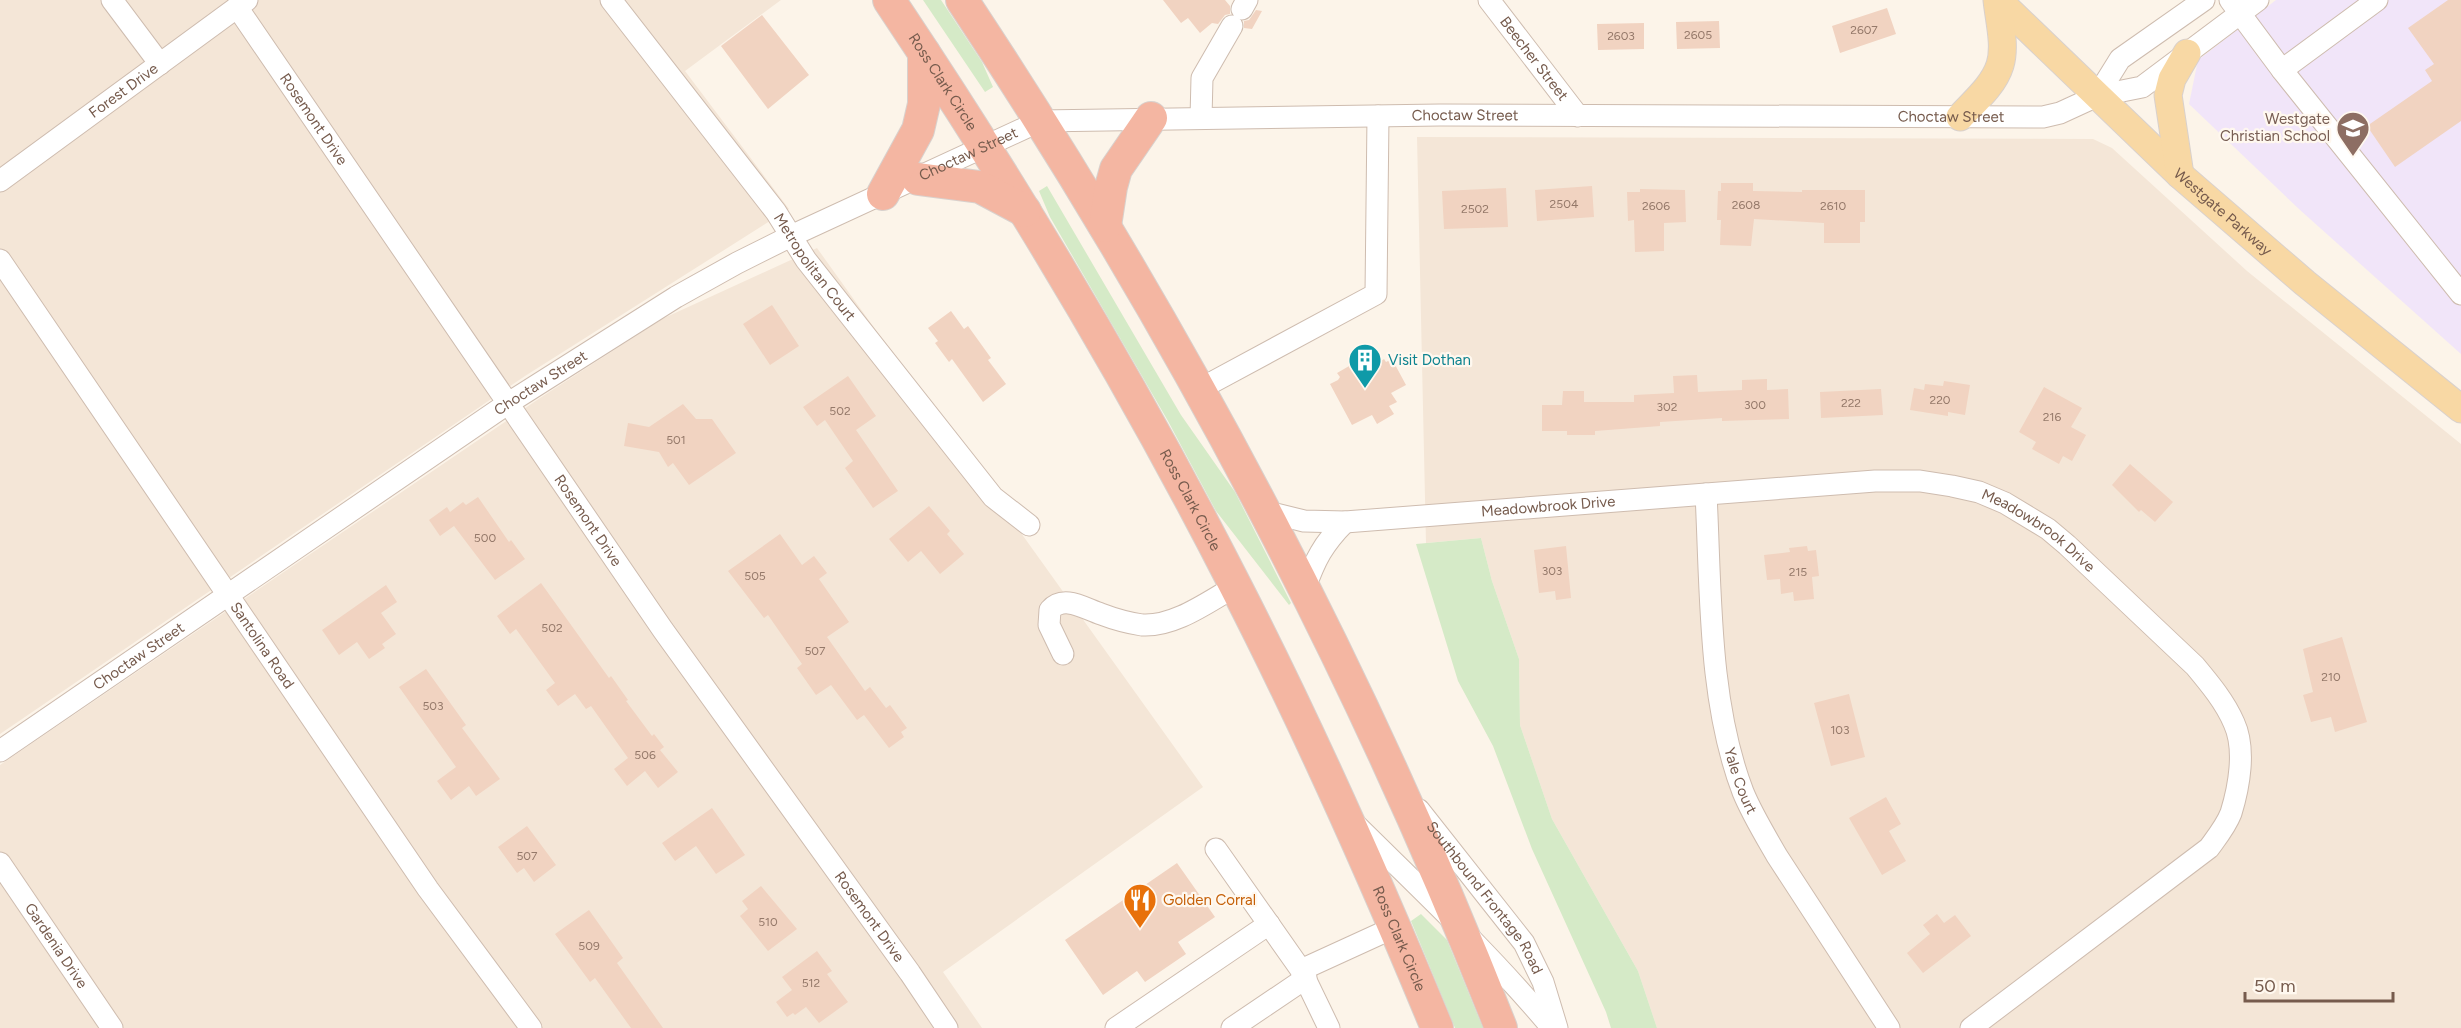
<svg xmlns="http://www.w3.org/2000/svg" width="2461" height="1028" viewBox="0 0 2461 1028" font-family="Figtree,sans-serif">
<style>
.residential{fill:#f4e6d7}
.education{fill:#f1e5f9}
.green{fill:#d5eac7}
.building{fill:#f1d3c1}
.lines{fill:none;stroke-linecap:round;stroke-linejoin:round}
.minor-casing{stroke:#cebcaf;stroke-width:23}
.major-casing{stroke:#d9d1cd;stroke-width:29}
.highway-casing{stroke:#d9d1cd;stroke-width:34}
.minor{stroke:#fff;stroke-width:21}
.major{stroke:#f8d8a4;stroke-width:27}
.highway{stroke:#f4b6a2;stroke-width:32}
.labels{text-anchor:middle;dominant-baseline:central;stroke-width:4.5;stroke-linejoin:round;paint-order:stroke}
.number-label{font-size:12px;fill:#95796a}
.street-label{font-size:15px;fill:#765b4d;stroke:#fff8ef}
.education-label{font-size:15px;fill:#785e54;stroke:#fff8ef;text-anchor:end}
.culture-label{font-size:15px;fill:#0d838f;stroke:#fff8ef;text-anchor:start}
.food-label{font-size:15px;fill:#c56008;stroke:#fff8ef;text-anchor:start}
</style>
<rect width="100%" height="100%" fill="#fcf4e9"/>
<path class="residential" d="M0,0H781L685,71L789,209L525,376L0,734Z
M1417,137L2093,139L2112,148L2247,271L2461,444V1028H1657L1638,971L1552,819L1520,725L1519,659L1492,581L1481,538L1426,543Z
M817,248L1203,787L943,972L982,1028H0V765L540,398L662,319Z"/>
<path class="education" d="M2276,0H2461V354L2300,210L2189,104L2198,60Z"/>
<path class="green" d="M923,0H941L982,62L993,87L985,92Z
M1047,186L1181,415L1235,492L1291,603L1289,605L1216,511L1168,421L1050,217L1039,191Z
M1481,538L1492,581L1519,659L1520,725L1552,819L1638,971L1657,1028H1611L1606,1012L1532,849L1493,746L1458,681L1416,544Z
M1421,914L1447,940L1483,1028H1455L1411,921Z"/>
<path class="building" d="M1163,0H1225L1230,6V14L1225,15L1218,24L1212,23L1200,33L1188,18L1181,23Z
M2448,0H2461V121L2395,167L2367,126L2432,81L2425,70L2434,64L2408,28Z
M1887,8L1896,34L1840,53L1832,26Z
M1256,10L1262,11L1252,29L1244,28V21L1249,20Z
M762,15L809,75L768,109L721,46Z
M1719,21L1720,48L1677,49L1676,22Z
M1644,23V49L1598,50L1597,24Z
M1721,183H1753V191L1802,192V190H1865V222H1860V243H1824V223L1754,219L1751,246L1720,245L1721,220H1717L1718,191H1721Z
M1592,186L1594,217L1537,221L1535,190Z
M1506,188L1508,227L1444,229L1442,191Z
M1640,189L1685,190L1686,222L1664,223V251L1635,252L1634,220L1628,221L1627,192H1640Z
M772,305L799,346L770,365L743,324Z
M951,311L964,329L968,326L991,358L988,360L1006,384L983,402L952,359L949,362L935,343L938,341L928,328Z
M1370,354L1376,364L1384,359L1386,362L1392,359L1406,385L1391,393L1397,402L1389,406L1394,414L1377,424L1372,415L1352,425L1330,384L1338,380L1340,377L1337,373Z
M1697,375L1698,392L1742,390V380L1767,379V390L1788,389L1789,419L1722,421V418L1660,422V426L1595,431V435H1567V431H1542V405H1562L1563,391H1584V402H1634V395L1674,393L1673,376Z
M848,376L876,416L856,430L898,491L873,508L845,468L853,461L825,420L817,426L803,407Z
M1944,381L1970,385L1965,415L1948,412V416L1910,410L1914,388L1924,390L1925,384L1943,386Z
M2044,387L2082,408L2071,427L2086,435L2072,461L2063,456L2059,464L2032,449L2036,442L2019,432Z
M1881,389L1883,415L1821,418L1820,392Z
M683,404L696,419H712L736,453L689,485L673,463L668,467L659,452L624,446L628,423L649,427Z
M2130,464L2173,502L2155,522L2141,510L2139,512L2112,485Z
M478,497L509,542L511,540L525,559L495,580L454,526L440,536L429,520L447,507L450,512L463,502L466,505Z
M929,506L950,531L947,534L964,554L940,574L921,551L908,562L889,539Z
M780,534L802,565L814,556L827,573L819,579L849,622L827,637L865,691L870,687L886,708L890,705L907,728L901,732L904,737L889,748L864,715L857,720L831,685L816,695L797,668L802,664L768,615L764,618L728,571Z
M1566,546L1571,598L1556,600L1555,591L1539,593L1534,550Z
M1807,546L1808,551L1816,550L1819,576L1812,577L1814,599L1794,601L1793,592L1781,594L1780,579L1767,580L1764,555L1790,552L1789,548Z
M541,583L609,678L611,676L628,700L626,701L652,736L654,734L664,747L660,750L678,772L658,788L645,771L627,786L614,769L628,758L591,706L586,709L575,694L558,706L546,690L555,683L516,629L510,634L497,616Z
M386,585L397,602L381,613L396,634L382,644L385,648L369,659L357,642L339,655L322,630Z
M2342,637L2367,722L2335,732L2331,717L2311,722L2303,695L2313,692L2303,649Z
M426,669L466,725L462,728L500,779L476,796L469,786L451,800L437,781L456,767L399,687Z
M1849,694L1865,757L1831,766L1814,703Z
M1886,797L1901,824L1889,831L1906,861L1882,875L1849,818Z
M712,808L745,855L716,874L696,846L675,861L662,843Z
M527,826L556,865L534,882L524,868L517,873L498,847Z
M1177,863L1215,917L1178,942L1186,954L1145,982L1137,971L1103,995L1065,940Z
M761,886L797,929L768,951L740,916L748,909L742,901Z
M589,910L623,958L617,963L663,1028H631L595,978L590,982L555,934Z
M1937,914L1944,923L1955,915L1971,936L1923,973L1907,953L1930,934L1923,925Z
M817,951L832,971L827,974L848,1002L819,1023L806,1007L795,1015L793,1013L787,1017L776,1002L792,990L782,977Z"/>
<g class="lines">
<defs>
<g id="minor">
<path d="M112,0L160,64"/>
<path id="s1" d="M611,0L776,212L806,260L993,497L1029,525"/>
<path id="s2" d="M1489,0L1578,116"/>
<path d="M2230,0L2282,70L2377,0"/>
<path id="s3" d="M237,7L663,630L910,973L947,1028"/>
<path d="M1242,9L1247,0"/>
<path d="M2282,70L2461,294"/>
<path d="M2097,96L2120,59L2204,0"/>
<path d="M1201,118L1202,78L1232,26"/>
<path id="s4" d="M0,181L247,0"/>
<path id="s5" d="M0,260L428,889L531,1028"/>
<path d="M1198,390L1376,294L1378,116"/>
<path id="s6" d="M1706,494C1711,590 1708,701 1743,792C1752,814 1765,835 1777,856L1889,1028"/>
<path id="s7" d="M1264,511L1304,521L1345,522L1875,481H1920L1952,486L1979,492L2005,503L2048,529L2067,545L2195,666C2210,684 2225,702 2234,723C2246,749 2239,787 2231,813C2226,826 2217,837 2209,848L1971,1028"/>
<path d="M1305,588C1315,560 1323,544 1345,522"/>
<path d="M1063,654L1049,625L1050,610C1064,594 1085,609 1101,614C1114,619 1129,623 1142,625C1175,627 1209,601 1236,586"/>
<path id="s8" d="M0,751L507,404L676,297L737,263L791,236L1040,121L1440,115L2043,117L2060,113L2097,96L2142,87L2258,0"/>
<path id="s9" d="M1419,810L1524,943L1543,982L1557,1028"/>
<path d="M1356,825C1424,892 1490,954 1552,1028"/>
<path d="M1216,849L1301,970L1395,927"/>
<path id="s10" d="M0,863L112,1028"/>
<path d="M1301,970L1329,1028"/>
<path d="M1116,1028L1269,924"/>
<path d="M1232,1028L1306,978"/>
</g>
<g id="major">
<path id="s11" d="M1998,0L2180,175L2305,283L2461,409"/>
<path d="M1960,117C1974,102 1994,85 2000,65C2006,46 1999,20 1997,0"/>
<path d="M2180,175L2168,95L2172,79L2187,53"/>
</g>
<g id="highway">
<path id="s12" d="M889,0C1015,188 1132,383 1235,585C1309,729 1375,878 1437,1028"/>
<path d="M962,0C1176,323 1359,667 1501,1028"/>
<path d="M918,179L980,187L1025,211"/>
<path d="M883,194L918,130L924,104V53"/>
<path d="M1105,226L1111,187L1116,169L1151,118"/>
</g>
</defs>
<use href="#minor" class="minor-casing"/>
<use href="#major" class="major-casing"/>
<use href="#highway" class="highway-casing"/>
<use href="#minor" class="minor"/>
<use href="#major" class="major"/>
<use href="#highway" class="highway"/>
</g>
<defs>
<symbol id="school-pin" viewBox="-11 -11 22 30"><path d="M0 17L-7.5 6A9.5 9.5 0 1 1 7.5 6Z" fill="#8d6e63" stroke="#fff8ef"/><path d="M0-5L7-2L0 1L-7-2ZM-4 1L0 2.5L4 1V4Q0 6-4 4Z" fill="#fff"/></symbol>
<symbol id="building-pin" viewBox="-11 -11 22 30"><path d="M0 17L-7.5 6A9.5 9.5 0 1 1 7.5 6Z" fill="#0f9aa8" stroke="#fff8ef"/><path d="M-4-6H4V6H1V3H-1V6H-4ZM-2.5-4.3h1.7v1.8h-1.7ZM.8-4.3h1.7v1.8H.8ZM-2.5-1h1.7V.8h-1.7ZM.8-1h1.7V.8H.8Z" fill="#fff"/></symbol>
<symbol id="restaurant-pin" viewBox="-11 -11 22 30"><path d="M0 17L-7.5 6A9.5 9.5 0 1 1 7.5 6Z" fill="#e8710a" stroke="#fff8ef"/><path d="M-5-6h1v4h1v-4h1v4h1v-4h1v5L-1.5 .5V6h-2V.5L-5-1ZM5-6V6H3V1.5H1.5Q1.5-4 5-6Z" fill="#fff"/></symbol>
</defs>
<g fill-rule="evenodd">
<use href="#school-pin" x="2334" y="109" width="38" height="52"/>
<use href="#building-pin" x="1346" y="341" width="38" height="52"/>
<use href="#restaurant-pin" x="1121" y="881" width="38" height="52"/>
</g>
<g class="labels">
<g class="number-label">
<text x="1864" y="30">2607</text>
<text x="1698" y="35">2605</text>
<text x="1621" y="36">2603</text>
<text x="1564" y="204">2504</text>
<text x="1746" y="205">2608</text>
<text x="1656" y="206">2606</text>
<text x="1833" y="206">2610</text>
<text x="1475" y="209">2502</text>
<text x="1940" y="400">220</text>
<text x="1851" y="403">222</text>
<text x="1755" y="405">300</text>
<text x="1667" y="407">302</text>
<text x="840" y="411">502</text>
<text x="2052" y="417">216</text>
<text x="676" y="440">501</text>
<text x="485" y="538">500</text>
<text x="1552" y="571">303</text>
<text x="1798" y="572">215</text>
<text x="755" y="576">505</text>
<text x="552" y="628">502</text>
<text x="815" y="651">507</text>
<text x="2331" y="677">210</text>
<text x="433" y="706">503</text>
<text x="1840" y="730">103</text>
<text x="645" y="755">506</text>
<text x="527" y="856">507</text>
<text x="768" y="922">510</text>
<text x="589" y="946">509</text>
<text x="811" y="983">512</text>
</g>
<g class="street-label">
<text stroke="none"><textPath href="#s2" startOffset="74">Beecher Street</textPath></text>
<text stroke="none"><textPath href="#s12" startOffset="98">Ross Clark Circle</textPath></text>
<text stroke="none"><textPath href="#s4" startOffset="153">Forest Drive</textPath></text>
<text stroke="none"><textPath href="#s8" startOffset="1644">Choctaw Street</textPath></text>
<text stroke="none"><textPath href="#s8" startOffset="2130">Choctaw Street</textPath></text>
<text stroke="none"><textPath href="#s3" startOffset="136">Rosemont Drive</textPath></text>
<text stroke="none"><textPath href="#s8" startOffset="1140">Choctaw Street</textPath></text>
<text stroke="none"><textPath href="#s11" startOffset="309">Westgate Parkway</textPath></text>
<text stroke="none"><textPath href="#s1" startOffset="336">Metropolitan Court</textPath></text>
<text stroke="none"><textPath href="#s8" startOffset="654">Choctaw Street</textPath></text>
<text stroke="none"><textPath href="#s12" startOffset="584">Ross Clark Circle</textPath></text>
<text stroke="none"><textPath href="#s7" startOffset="286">Meadowbrook Drive</textPath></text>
<text stroke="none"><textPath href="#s3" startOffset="622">Rosemont Drive</textPath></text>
<text stroke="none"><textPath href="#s7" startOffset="790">Meadowbrook Drive</textPath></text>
<text stroke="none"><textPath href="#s5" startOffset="466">Santolina Road</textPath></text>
<text stroke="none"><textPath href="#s8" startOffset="168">Choctaw Street</textPath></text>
<text stroke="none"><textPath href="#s6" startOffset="290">Yale Court</textPath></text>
<text stroke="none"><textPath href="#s9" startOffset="110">Southbound Frontage Road</textPath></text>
<text stroke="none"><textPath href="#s3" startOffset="1108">Rosemont Drive</textPath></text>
<text stroke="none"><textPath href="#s12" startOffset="1070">Ross Clark Circle</textPath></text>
<text stroke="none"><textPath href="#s10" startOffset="100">Gardenia Drive</textPath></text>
</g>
<g class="education-label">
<text x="2330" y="119">Westgate<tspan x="2330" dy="17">Christian School</tspan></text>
</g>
<g class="culture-label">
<text x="1388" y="360">Visit Dothan</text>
</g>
<g class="food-label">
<text x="1163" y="900">Golden Corral</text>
</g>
</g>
<path d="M2245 992v9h148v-9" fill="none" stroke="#765b4d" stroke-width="3"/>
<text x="2254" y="992" font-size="18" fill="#765b4d" stroke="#fff8ef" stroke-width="4.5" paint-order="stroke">50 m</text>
</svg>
